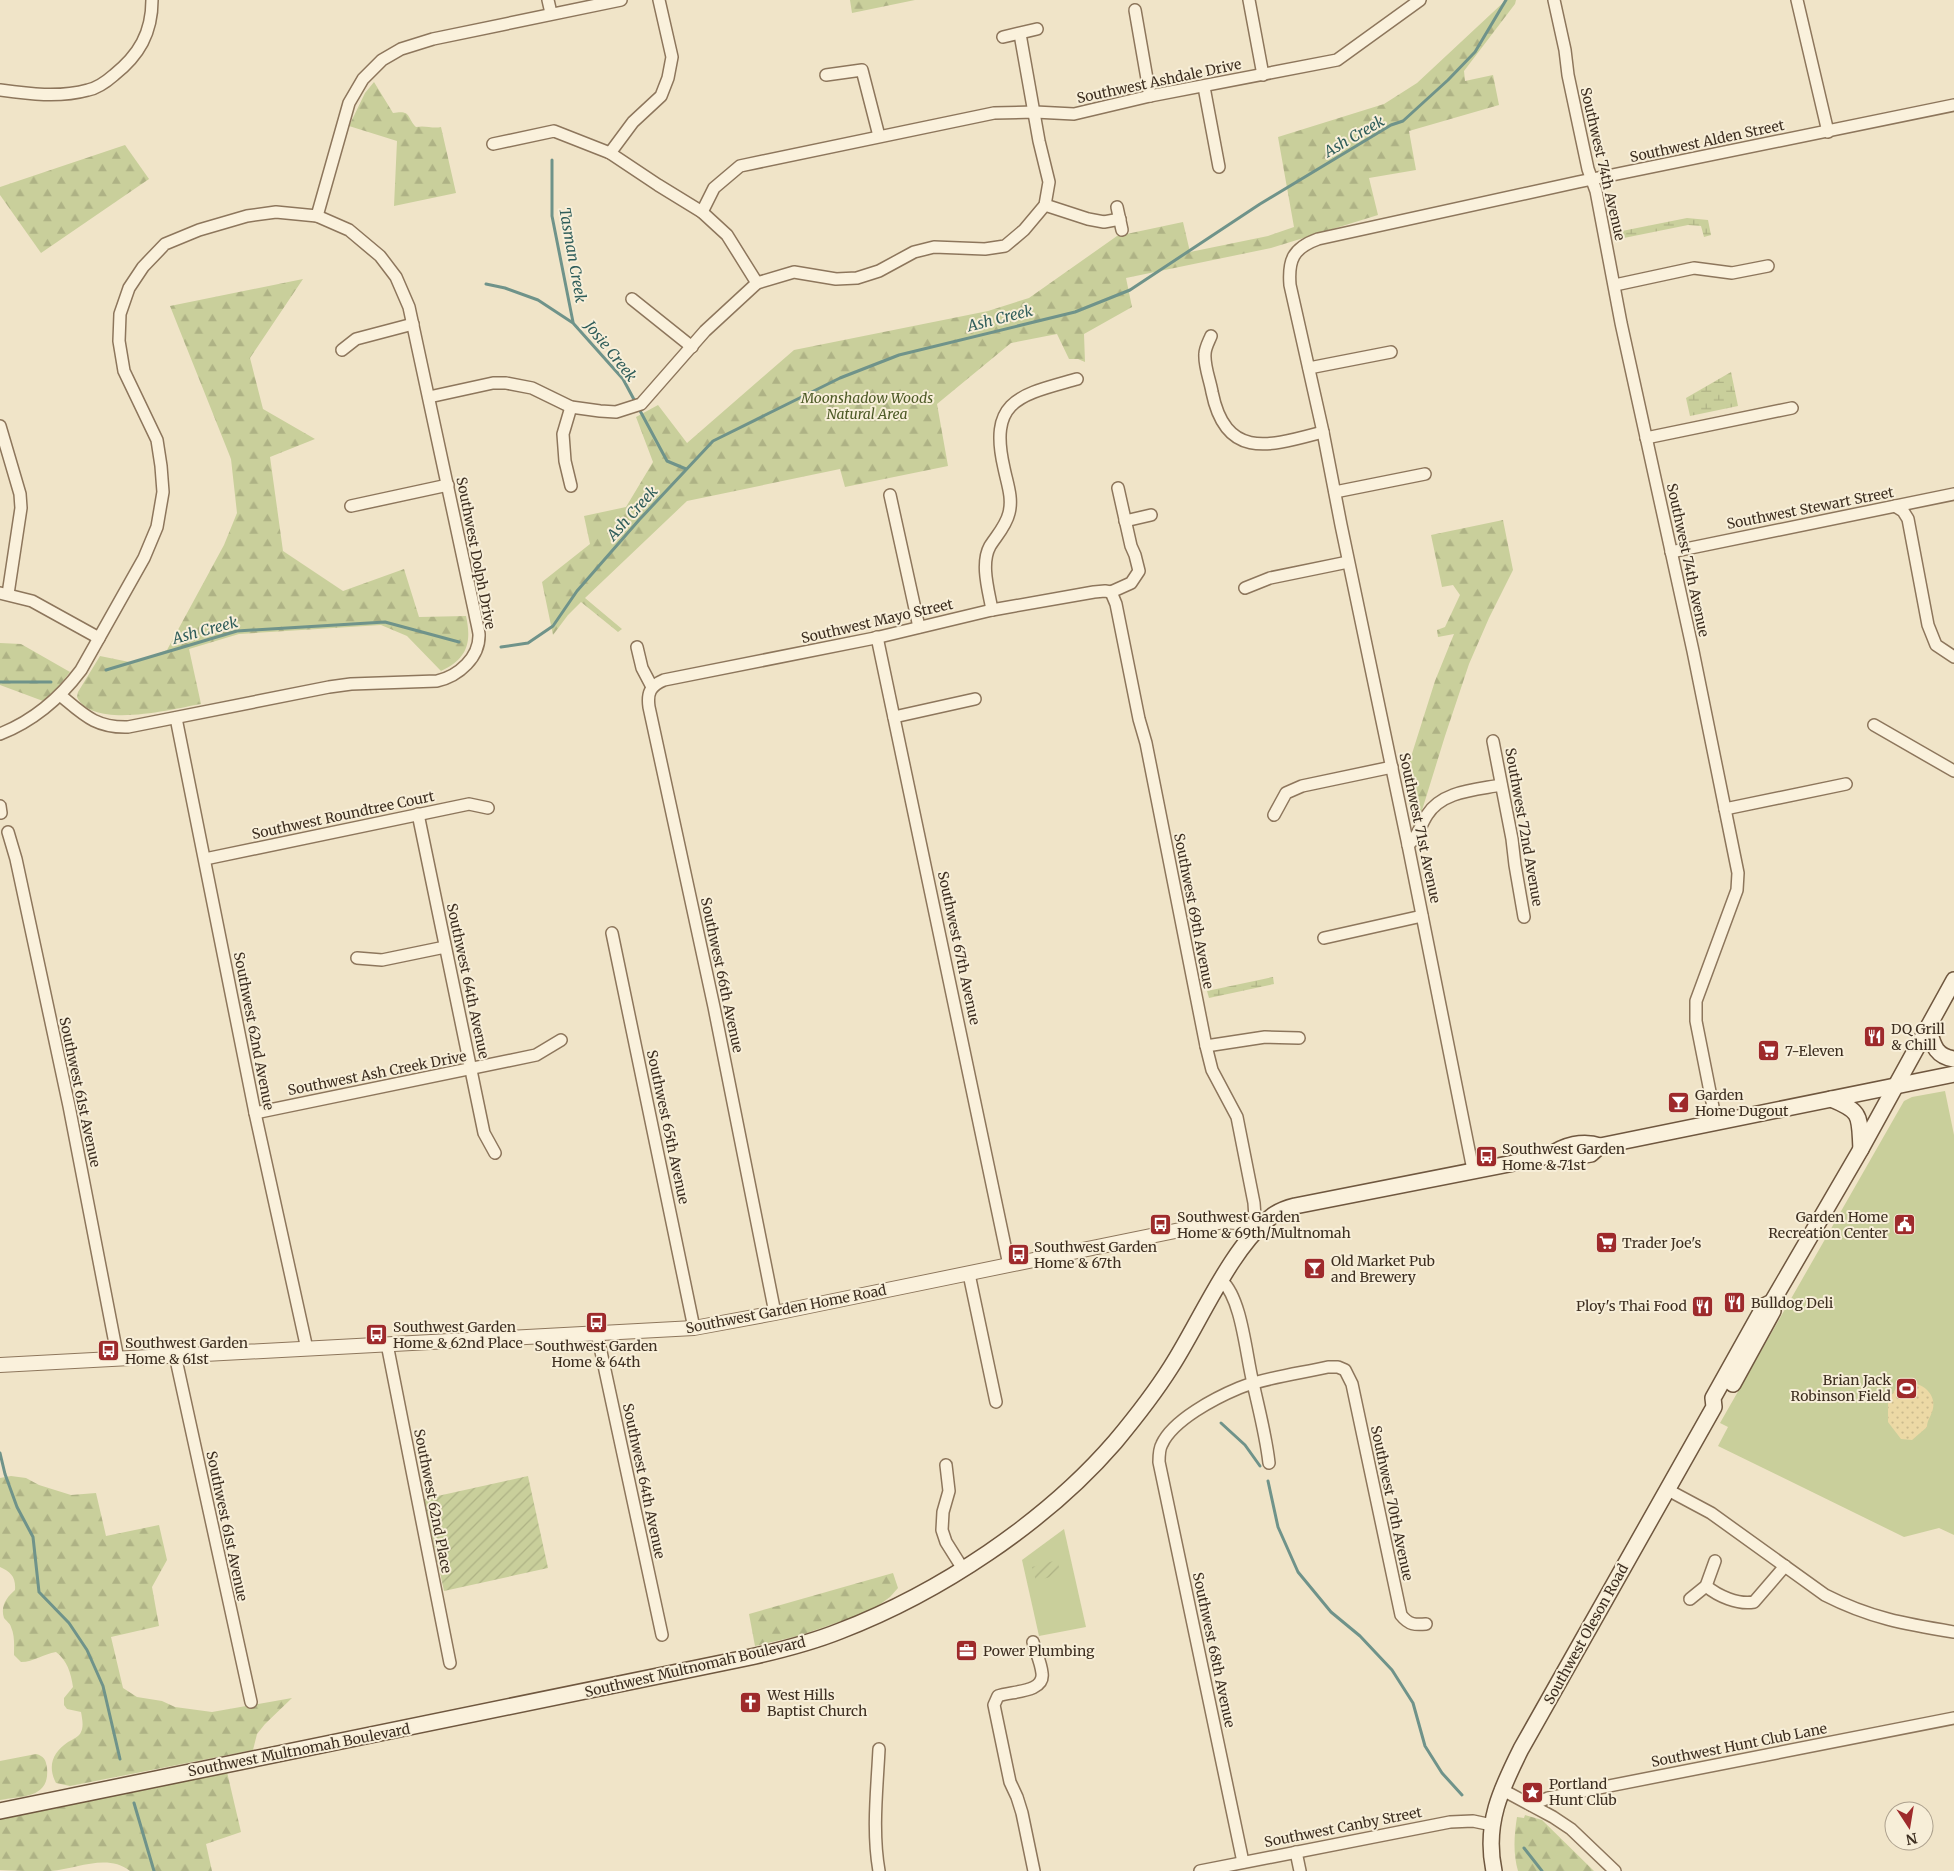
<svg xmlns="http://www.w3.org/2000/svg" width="1954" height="1871" font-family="Merriweather,serif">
  <defs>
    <pattern id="forest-firs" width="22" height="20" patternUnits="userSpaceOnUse" patternTransform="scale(1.25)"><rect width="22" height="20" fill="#c9cf9b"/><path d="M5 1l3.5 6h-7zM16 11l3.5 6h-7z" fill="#aeb285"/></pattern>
    <pattern id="wetland-marsh" width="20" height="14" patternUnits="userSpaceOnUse" patternTransform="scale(1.25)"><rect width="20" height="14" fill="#c9cf9b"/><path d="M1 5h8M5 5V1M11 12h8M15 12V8" fill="none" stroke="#aeb285"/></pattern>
    <pattern id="sand-dots" width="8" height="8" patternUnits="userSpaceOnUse" patternTransform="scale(1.25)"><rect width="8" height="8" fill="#ecd9a5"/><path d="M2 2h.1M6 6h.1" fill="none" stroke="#cbbb8e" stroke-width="1.8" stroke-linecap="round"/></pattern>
    <pattern id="garden-furrows" width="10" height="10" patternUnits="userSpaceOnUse" patternTransform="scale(1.25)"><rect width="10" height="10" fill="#c9cf9b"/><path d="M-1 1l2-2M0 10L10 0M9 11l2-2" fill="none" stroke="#aeb285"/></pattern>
  </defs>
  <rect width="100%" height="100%" fill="#f0e4c8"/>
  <g fill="#c9cf9b">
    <path d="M1945 1091 1954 1135V1535L1939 1528 1904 1537 1718 1446 1728 1427 1720 1423 1904 1101 1912 1097Z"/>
    <path d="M1064 1529 1086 1627 1039 1636 1022 1560Z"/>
  </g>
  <g fill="url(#forest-firs)">
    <path d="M850 0H915L852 13Z"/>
    <path d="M1506 0H1516L1515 4 1464 71 1465 81 1493 75 1499 105 1409 131 1416 170 1369 178 1378 215 1271 248 1126 278 1132 307 1084 334 1085 362 1078 359H1069L1057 334 1011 343 937 404 948 466 845 487 840 469 687 501 585 598 622 629 618 632 581 602 568 615 553 635 542 582 590 544 584 516 626 507 653 462 636 417 658 405 687 443 794 350 988 311 1029 298 1117 236 1183 222 1190 252 1268 236 1294 227 1278 137 1384 104 1417 83Z"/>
    <path d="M374 82 393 113C412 110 406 117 416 127 426 125 432 129 441 127L456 193 394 206 397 141 349 126 365 93Z"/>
    <path d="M125 145 149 179 41 253 0 195V187Z"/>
    <path d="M303 279 250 358 263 409 315 439 270 457 283 551 343 591 404 569 419 617 466 616C472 643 467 659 441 671L407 636 381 625 239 634 189 649 201 704C172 709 93 730 77 697L78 692 100 656 134 663 167 650 224 545 237 513 231 459 170 306Z"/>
    <path d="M1503 520 1513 570 1489 618 1469 664 1445 736 1415 833 1404 779 1435 681 1454 634 1438 637 1437 630 1445 627 1460 595 1453 585 1442 587 1431 535Z"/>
    <path d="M0 643 21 644 70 672 58 687 43 701 0 685Z"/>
    <path d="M11 1476 26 1478 39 1485 71 1495 96 1493 106 1536 159 1525 167 1560 152 1587 159 1626 111 1637 123 1688 137 1697 162 1701 175 1707 212 1712 292 1698 265 1724 257 1734 253 1750 70 1786 56 1783C47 1766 53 1752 68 1742 73 1739 79 1737 81 1732 84 1726 82 1718 81 1712L67 1709 64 1705V1698L73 1687C71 1673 67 1660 56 1652 43 1654 34 1662 21 1662L14 1655C14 1646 15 1636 11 1627 10 1623 6 1621 4 1618 0 1606 7 1597 15 1590 16 1577 11 1572 0 1567V1478Z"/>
    <path d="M893 1573 898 1588 890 1597 871 1611 798 1636 755 1646 749 1614Z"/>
    <path d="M36 1754C44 1756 46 1760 47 1768 50 1798 23 1796 0 1800V1761Z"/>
    <path d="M227 1772 241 1832 206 1844 212 1871H130C107 1853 77 1869 51 1871 36 1871 14 1871 0 1870V1819Z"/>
    <path d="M1525 1815 1542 1820 1594 1871H1518C1513 1853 1514 1836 1517 1817L1524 1818Z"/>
  </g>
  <g fill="url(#wetland-marsh)">
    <path d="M1687 218 1708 220 1711 235 1704 237 1701 226 1688 225 1619 239 1617 232Z"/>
    <path d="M1731 372 1738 406 1690 416 1686 398Z"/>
    <path d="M1273 977 1274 984 1209 998 1207 991Z"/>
  </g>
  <path fill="url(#sand-dots)" d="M1910 1383C1925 1383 1938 1397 1932 1412 1930 1418 1927 1421 1927 1427L1912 1440 1901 1439 1888 1422V1400L1897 1387Z"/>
  <g fill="url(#garden-furrows)">
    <path d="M528 1476 548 1568 444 1591 424 1499Z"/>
    <path d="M1057 1560 1061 1574 1036 1581 1032 1567Z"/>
  </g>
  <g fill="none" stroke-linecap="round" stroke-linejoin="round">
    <g stroke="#6f938a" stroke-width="3">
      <path d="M552 160V216L573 322"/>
      <path d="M486 284 505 288 538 300 573 323 623 379 667 461 686 469"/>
      <path d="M501 647 528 643 553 626 577 591 639 520 713 441 840 378 899 355 1075 312 1130 290 1260 204 1391 125 1403 121 1448 80 1475 52 1506 0"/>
      <path d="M106 670 237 631 385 622 459 642"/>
      <path d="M0 682H51"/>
      <path d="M1221 1423 1245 1445 1260 1466"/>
      <path d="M0 1453 5 1474 17 1507 33 1537 39 1592 69 1623 87 1650 103 1686 120 1759"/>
      <path d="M1268 1481 1278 1527 1298 1572 1331 1612 1360 1636 1392 1670 1413 1703 1425 1746 1442 1773 1462 1795"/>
      <path d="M134 1803 154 1871"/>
      <path d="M1524 1848 1542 1871"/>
    </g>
    <defs>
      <g id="minor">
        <path d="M548 0 551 13"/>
        <path d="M1249 0 1263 75"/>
        <path d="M1554 0 1565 50 1568 75 1588 169 1596 191 1621 323 1693 651 1738 873 1737 890 1696 1001V1021L1716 1122"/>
        <path d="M1797 0 1828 132"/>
        <path d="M1135 10 1150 96"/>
        <path d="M1003 37 1037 29"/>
        <path d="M826 75 862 70 879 136"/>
        <path d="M1204 87 1219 167"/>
        <path d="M0 90C29 94 59 98 88 90 98 88 106 82 114 75 139 55 152 33 152 0"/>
        <path d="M493 144 554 131 610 153 658 185 702 212 727 235 757 283"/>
        <path d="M610 153 633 122 661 96 668 78 672 57 659 0"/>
        <path d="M1045 205 1088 219 1104 222 1120 219"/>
        <path d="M1117 207 1122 230"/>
        <path d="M702 212 714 188 740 166 994 113 1035 112 1074 114 1150 96 1337 60 1420 0"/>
        <path d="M317 216 349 103 363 79 382 60 401 49 433 39 621 0"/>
        <path d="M1615 285 1694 268 1732 273 1768 266"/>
        <path d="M632 299 692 347"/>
        <path d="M1211 336C1209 341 1205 348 1205 354 1204 366 1210 380 1212 392 1226 461 1270 446 1323 432"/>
        <path d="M342 350 356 339 413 324"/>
        <path d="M1309 368 1391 352"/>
        <path d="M429 397 493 383H506L532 388 571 407 600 411 616 412 641 404 705 331 757 283 794 272 836 279 857 278 879 271 914 252 934 247 985 249 1005 246 1024 230 1045 205 1049 182 1039 141 1020 34"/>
        <path d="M571 407 563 434 565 461 571 486"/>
        <path d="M0 426 20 494 21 508 8 594"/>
        <path d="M1646 438 1792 408"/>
        <path d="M1335 492 1425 474"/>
        <path d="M890 495 919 627"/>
        <path d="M351 506 448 485"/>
        <path d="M1895 506 1903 511 1908 519 1928 625 1936 645 1954 657"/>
        <path d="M1125 521 1151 515"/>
        <path d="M1671 552 1954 494"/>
        <path d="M1245 588 1270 578 1348 562"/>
        <path d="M1111 592 1116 604 1139 719 1146 743 1206 1046 1212 1070 1237 1117 1254 1203 1256 1232"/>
        <path d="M1111 592 1131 583 1139 571 1135 555 1131 546 1118 488"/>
        <path d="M0 593 32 601 99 638"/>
        <path d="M992 610C989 592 980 564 990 546 997 535 1006 526 1009 513 1013 498 1007 483 1004 468 988 399 1021 395 1077 379"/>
        <path d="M877 637 1009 1265"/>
        <path d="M637 647 642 668 652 687"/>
        <path d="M894 717 975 699"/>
        <path d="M176 718 255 1113 307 1349"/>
        <path d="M1874 725 1954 771"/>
        <path d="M0 734C33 721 60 698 81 670L144 558 157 527 163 492 161 466 157 440 124 371 119 341 120 314 129 288 143 267 165 244 199 230 247 216 276 212 317 216 349 230 380 256 396 277 409 307 475 614C476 620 478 627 479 634 480 657 459 676 437 681L351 684 329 687 128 727C95 728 83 714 60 695"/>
        <path d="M1493 741 1512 839 1515 865 1524 917"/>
        <path d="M0 806 1 813"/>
        <path d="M1725 809 1846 784"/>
        <path d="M418 814 484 1133 495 1153"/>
        <path d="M1274 815 1286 793 1302 786 1392 767"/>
        <path d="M8 832 16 859 69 1106 118 1359"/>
        <path d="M1408 845C1418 837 1420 826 1427 815 1442 791 1475 790 1501 785"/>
        <path d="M205 859 469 804 488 808"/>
        <path d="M612 933 694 1328"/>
        <path d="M1324 938 1422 916"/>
        <path d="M357 958 382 960 445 947"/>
        <path d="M1206 1046 1265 1037 1299 1038"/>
        <path d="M255 1113 536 1055 561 1040"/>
        <path d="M1473 1170 1408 845 1341 525 1323 432 1290 285C1288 260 1293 248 1318 239L1578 182 1954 105"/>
        <path d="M969 1274 996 1402"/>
        <path d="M1222 1281C1242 1299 1246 1356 1253 1383 1259 1410 1266 1436 1269 1463"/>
        <path d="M775 1313 714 1007 649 707C647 693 650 686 664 680L875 638 992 610 1094 592 1105 591 1111 592"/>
        <path d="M597 1333 662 1635"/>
        <path d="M387 1344 450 1663"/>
        <path d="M175 1355 251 1702"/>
        <path d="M946 1465 949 1491 943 1512 942 1530 946 1542 963 1569"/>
        <path d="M1668 1490 1711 1513 1825 1595C1870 1618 1905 1624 1954 1632"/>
        <path d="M1706 1586C1718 1596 1738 1605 1754 1602L1785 1566"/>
        <path d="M1690 1599 1706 1586 1715 1561"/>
        <path d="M1033 1642C1036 1652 1041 1663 1042 1673 1045 1693 1011 1691 998 1696L994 1705 1010 1782 1017 1797 1022 1813 1034 1871"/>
        <path d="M1501 1789 1553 1817 1571 1829 1615 1871"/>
        <path d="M1531 1805 1548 1798 1954 1718"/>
        <path d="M1296 1852 1300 1871"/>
        <path d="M1243 1862 1159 1462C1159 1456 1159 1449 1162 1444 1173 1420 1215 1398 1239 1388 1263 1378 1302 1373 1328 1367H1338L1345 1370 1352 1384 1401 1615C1409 1625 1415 1625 1426 1624"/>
        <path d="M879 1871C872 1831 877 1790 879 1749"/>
        <path d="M1200 1871 1450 1822 1473 1821 1492 1825"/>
      </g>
      <path id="tertiary" d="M0 1365 694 1328 775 1313 1224 1221 1237 1222 1256 1232"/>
      <g id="secondary">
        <path d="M1928 1027C1933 1043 1934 1056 1954 1059"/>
        <path d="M1831 1099C1863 1112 1859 1116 1861 1149"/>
        <path d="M1549 1156C1564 1145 1583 1140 1600 1146"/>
        <path d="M1733 1384 1773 1311 1772 1302"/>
        <path d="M0 1811 746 1658C778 1651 810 1643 840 1631 939 1593 1045 1523 1115 1442 1135 1418 1154 1394 1171 1367 1199 1324 1231 1247 1271 1217 1278 1211 1287 1208 1295 1206L1549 1156 1562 1159 1591 1154 1600 1146 1954 1074"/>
        <path d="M1494 1871C1484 1824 1501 1789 1521 1749L1714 1407 1713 1398 1761 1312 1764 1306 1772 1302 1779 1290 1861 1149 1954 980"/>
      </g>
    </defs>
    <use href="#minor" stroke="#8d765c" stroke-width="14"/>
    <use href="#tertiary" stroke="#8d765c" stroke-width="16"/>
    <use href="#secondary" stroke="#6f573f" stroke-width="18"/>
    <use href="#minor" stroke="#faf1dc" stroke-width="11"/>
    <use href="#tertiary" stroke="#faf1dc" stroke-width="14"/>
    <use href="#secondary" stroke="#faf1dc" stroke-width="15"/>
  </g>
  <defs>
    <symbol id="restaurant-square" viewBox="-11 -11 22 22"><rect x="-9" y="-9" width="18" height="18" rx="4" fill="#9e2a2b" stroke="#f7eed8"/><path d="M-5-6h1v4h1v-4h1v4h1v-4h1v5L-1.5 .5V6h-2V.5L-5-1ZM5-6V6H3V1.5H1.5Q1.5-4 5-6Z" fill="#fff"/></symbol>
    <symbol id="supermarket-square" viewBox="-11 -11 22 22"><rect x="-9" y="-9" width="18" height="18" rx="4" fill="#9e2a2b" stroke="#f7eed8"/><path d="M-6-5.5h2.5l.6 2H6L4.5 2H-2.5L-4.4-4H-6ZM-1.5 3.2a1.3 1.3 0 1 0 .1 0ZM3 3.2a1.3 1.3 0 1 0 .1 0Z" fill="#fff"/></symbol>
    <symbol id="bar-square" viewBox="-11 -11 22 22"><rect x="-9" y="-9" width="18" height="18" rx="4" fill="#9e2a2b" stroke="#f7eed8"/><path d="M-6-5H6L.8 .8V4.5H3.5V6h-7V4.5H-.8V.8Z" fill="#fff"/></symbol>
    <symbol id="bus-square" viewBox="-11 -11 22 22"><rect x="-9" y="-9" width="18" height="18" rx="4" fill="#9e2a2b" stroke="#f7eed8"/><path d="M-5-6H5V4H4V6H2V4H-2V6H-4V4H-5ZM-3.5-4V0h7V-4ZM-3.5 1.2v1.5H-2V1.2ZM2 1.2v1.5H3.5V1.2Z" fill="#fff"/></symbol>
    <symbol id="civic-square" viewBox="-11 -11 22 22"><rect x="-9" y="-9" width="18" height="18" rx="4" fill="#9e2a2b" stroke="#f7eed8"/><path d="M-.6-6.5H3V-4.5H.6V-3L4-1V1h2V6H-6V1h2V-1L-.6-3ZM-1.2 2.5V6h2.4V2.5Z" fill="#fff"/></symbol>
    <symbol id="stadium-square" viewBox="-11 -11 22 22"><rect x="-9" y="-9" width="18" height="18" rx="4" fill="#9e2a2b" stroke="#f7eed8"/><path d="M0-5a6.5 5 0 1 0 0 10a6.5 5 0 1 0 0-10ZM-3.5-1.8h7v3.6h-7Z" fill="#fff"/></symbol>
    <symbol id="office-square" viewBox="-11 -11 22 22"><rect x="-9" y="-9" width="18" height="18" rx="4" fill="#9e2a2b" stroke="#f7eed8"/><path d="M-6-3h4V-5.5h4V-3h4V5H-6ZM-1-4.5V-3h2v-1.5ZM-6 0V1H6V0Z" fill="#fff"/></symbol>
    <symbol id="church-square" viewBox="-11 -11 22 22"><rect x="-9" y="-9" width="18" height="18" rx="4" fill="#9e2a2b" stroke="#f7eed8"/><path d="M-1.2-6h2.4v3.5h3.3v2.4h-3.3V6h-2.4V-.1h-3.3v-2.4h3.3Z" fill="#fff"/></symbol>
    <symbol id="sight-square" viewBox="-11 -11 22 22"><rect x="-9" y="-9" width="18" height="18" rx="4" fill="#9e2a2b" stroke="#f7eed8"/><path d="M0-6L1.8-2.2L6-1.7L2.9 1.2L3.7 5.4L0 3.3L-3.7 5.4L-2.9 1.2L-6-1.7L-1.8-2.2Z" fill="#fff"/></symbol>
  </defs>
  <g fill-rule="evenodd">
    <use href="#restaurant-square" x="1862" y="1024" width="25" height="25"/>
    <use href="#supermarket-square" x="1756" y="1038" width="25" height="25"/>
    <use href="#bar-square" x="1666" y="1090" width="25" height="25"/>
    <use href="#bus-square" x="1474" y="1144" width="25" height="25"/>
    <use href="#bus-square" x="1148" y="1212" width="25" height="25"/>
    <use href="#civic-square" x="1892" y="1212" width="25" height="25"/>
    <use href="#supermarket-square" x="1594" y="1230" width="25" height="25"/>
    <use href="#bus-square" x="1006" y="1242" width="25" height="25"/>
    <use href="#bar-square" x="1302" y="1256" width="25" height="25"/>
    <use href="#restaurant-square" x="1722" y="1290" width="25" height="25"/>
    <use href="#restaurant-square" x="1690" y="1294" width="25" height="25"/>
    <use href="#bus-square" x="584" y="1310" width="25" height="25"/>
    <use href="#bus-square" x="364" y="1322" width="25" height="25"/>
    <use href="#bus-square" x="96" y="1338" width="25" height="25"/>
    <use href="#stadium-square" x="1894" y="1376" width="25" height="25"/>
    <use href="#office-square" x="954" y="1638" width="25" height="25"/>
    <use href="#church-square" x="738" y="1690" width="25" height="25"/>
    <use href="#sight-square" x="1520" y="1780" width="25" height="25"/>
  </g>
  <g text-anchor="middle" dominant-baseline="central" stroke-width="4" stroke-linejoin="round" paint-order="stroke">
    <g font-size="14" fill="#3d2e20" stroke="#f7eed8">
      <text transform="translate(1159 81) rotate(-12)">Southwest Ashdale Drive</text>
      <text transform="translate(1707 141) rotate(-12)">Southwest Alden Street</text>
      <text transform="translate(1603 164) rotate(77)">Southwest 74th Avenue</text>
      <text transform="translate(1810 508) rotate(-11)">Southwest Stewart Street</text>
      <text transform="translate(476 553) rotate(79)">Southwest Dolph Drive</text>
      <text transform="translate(1688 560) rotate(78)">Southwest 74th Avenue</text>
      <text transform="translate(877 621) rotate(-13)">Southwest Mayo Street</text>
      <text transform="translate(343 815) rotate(-12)">Southwest Roundtree Court</text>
      <text transform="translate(1524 827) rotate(80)">Southwest 72nd Avenue</text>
      <text transform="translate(1420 828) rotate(78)">Southwest 71st Avenue</text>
      <text transform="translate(1194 911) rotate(79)">Southwest 69th Avenue</text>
      <text transform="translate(959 948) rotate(78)">Southwest 67th Avenue</text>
      <text transform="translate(722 975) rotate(78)">Southwest 66th Avenue</text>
      <text transform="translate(468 981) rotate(78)">Southwest 64th Avenue</text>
      <text transform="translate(254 1031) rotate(79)">Southwest 62nd Avenue</text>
      <text transform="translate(377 1073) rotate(-11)">Southwest Ash Creek Drive</text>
      <text transform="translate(80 1092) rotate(78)">Southwest 61st Avenue</text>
      <text transform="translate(668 1127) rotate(78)">Southwest 65th Avenue</text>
      <text transform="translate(786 1309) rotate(-11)">Southwest Garden Home Road</text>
      <text transform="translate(644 1481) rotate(78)">Southwest 64th Avenue</text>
      <text transform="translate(433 1501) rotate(79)">Southwest 62nd Place</text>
      <text transform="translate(1392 1503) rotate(78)">Southwest 70th Avenue</text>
      <text transform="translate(227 1526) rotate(78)">Southwest 61st Avenue</text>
      <text transform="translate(1586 1634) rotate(-61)">Southwest Oleson Road</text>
      <text transform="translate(1214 1650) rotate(78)">Southwest 68th Avenue</text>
      <text transform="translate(695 1667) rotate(-13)">Southwest Multnomah Boulevard</text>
      <text transform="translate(1739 1745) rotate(-11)">Southwest Hunt Club Lane</text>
      <text transform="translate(299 1750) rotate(-11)">Southwest Multnomah Boulevard</text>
      <text transform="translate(1343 1827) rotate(-11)">Southwest Canby Street</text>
    </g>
    <g font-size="14" font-style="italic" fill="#4d5a26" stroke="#f7eed8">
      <text x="867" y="398">Moonshadow Woods<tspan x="867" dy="16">Natural Area</tspan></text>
    </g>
    <g font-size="14" fill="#3d2e20" stroke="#f7eed8" text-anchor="start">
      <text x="1891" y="1029">DQ Grill<tspan x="1891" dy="16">&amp; Chill</tspan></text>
      <text x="1785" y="1051">7-Eleven</text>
      <text x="1695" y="1095">Garden<tspan x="1695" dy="16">Home Dugout</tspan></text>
      <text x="1502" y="1149">Southwest Garden<tspan x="1502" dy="16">Home &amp; 71st</tspan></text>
      <text x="1177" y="1217">Southwest Garden<tspan x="1177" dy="16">Home &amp; 69th/Multnomah</tspan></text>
      <text x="1888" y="1217" text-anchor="end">Garden Home<tspan x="1888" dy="16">Recreation Center</tspan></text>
      <text x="1622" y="1243">Trader Joe's</text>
      <text x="1034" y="1247">Southwest Garden<tspan x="1034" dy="16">Home &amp; 67th</tspan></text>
      <text x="1331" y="1261">Old Market Pub<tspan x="1331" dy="16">and Brewery</tspan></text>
      <text x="1751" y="1303">Bulldog Deli</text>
      <text x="1687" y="1306" text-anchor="end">Ploy's Thai Food</text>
      <text x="393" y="1327">Southwest Garden<tspan x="393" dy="16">Home &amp; 62nd Place</tspan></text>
      <text x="125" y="1343">Southwest Garden<tspan x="125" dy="16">Home &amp; 61st</tspan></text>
      <text x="596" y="1346" text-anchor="middle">Southwest Garden<tspan x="596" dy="16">Home &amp; 64th</tspan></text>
      <text x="1891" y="1380" text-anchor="end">Brian Jack<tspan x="1891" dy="16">Robinson Field</tspan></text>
      <text x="983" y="1651">Power Plumbing</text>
      <text x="767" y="1695">West Hills<tspan x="767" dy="16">Baptist Church</tspan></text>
      <text x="1549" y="1784">Portland<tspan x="1549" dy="16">Hunt Club</tspan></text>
    </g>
    <g font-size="15" font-style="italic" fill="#2f5d5a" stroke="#f7eed8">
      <text transform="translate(1354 136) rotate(-30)">Ash Creek</text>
      <text transform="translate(573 255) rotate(80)">Tasman Creek</text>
      <text transform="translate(1000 318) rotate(-14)">Ash Creek</text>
      <text transform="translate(611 351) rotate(51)">Josie Creek</text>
      <text transform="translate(632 513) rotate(-48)">Ash Creek</text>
      <text transform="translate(205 630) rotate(-15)">Ash Creek</text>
    </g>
  </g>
  <g transform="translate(1909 1826) rotate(168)"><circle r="24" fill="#f7eed8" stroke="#ada18e"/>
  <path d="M0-4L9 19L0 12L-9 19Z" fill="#9e2a2b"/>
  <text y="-8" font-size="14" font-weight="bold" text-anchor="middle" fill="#3d2e20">N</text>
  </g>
</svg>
